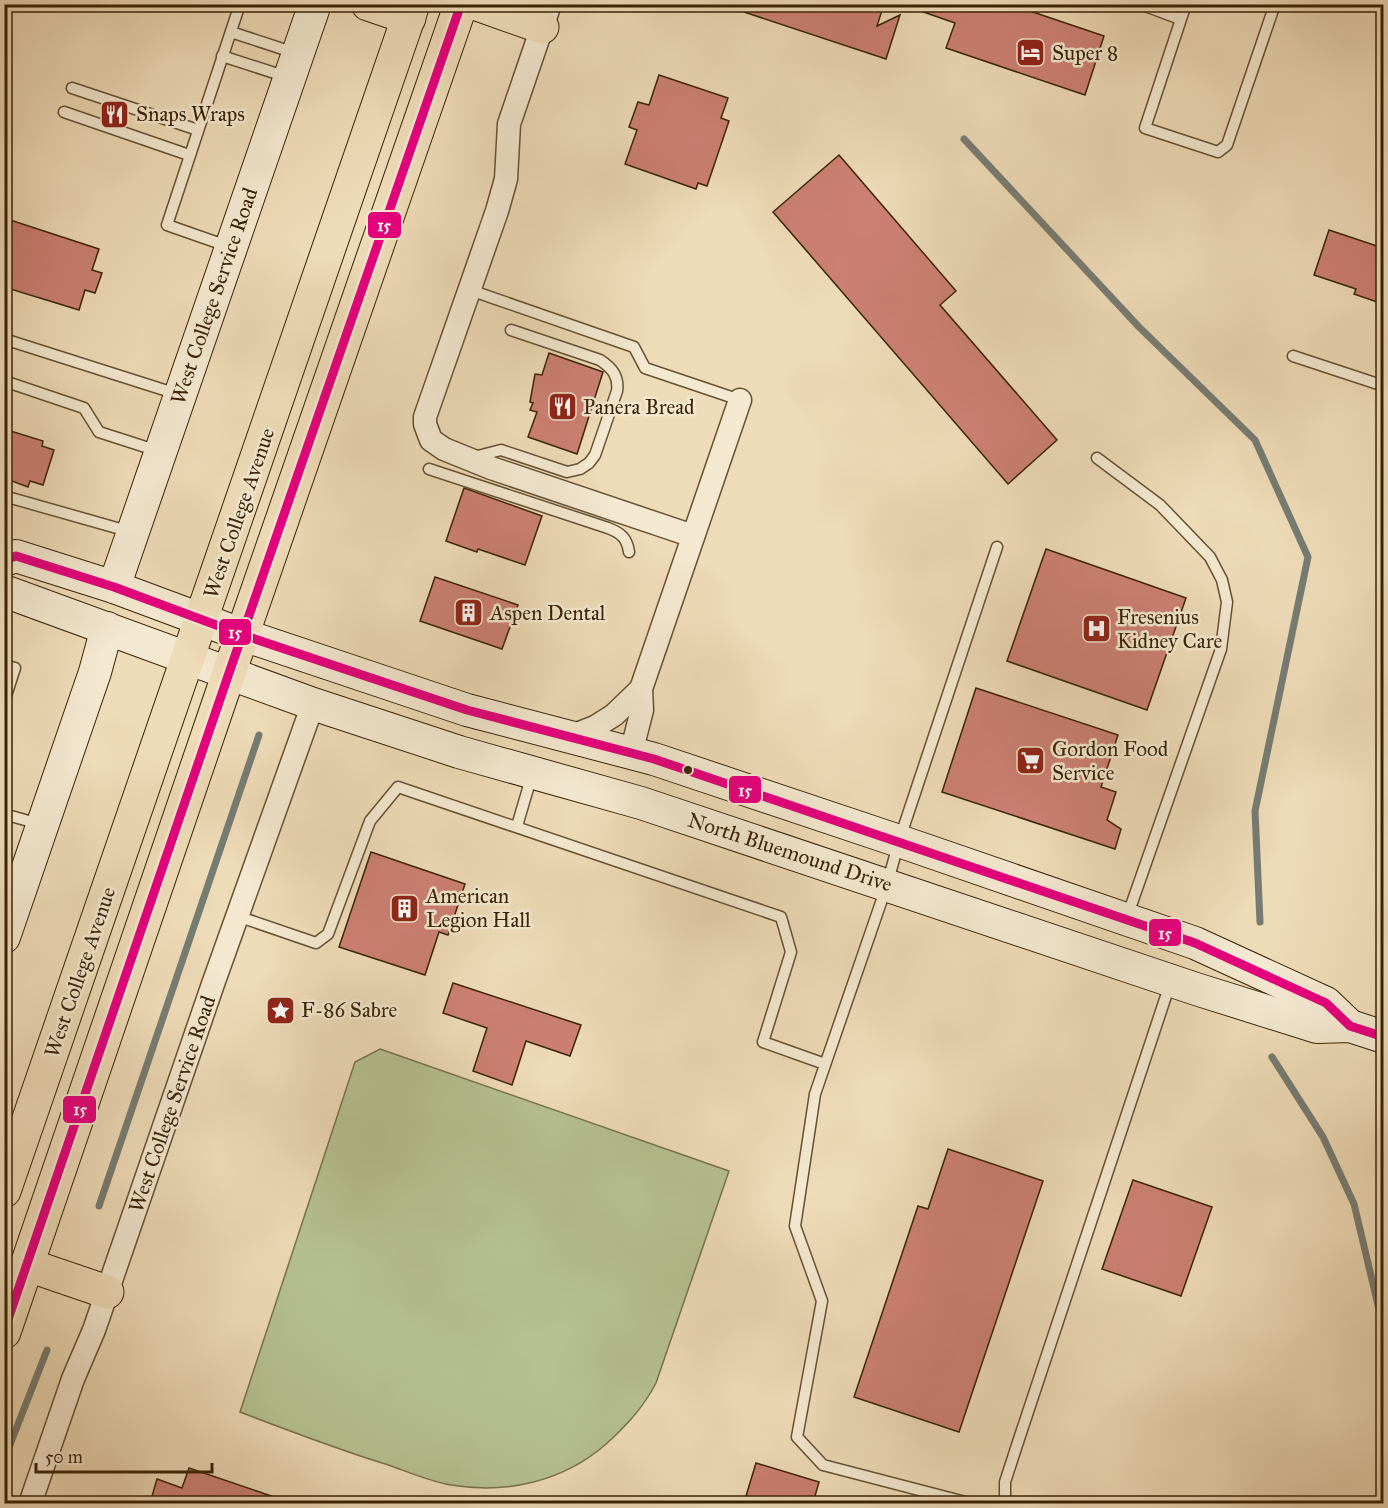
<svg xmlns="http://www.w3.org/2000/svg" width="1388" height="1508" font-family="'IM FELL Great Primer',serif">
  <rect width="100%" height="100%" fill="#eedbb7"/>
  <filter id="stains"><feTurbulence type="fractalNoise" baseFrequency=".00333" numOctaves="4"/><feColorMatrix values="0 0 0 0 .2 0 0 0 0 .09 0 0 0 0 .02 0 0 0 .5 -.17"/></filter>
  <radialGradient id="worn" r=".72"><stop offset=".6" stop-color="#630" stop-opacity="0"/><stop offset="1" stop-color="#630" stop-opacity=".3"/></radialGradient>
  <path fill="#b6c190" stroke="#78724c" stroke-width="1.5" d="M380 1049 729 1171 656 1383C643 1408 626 1426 605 1445 562 1482 506 1494 451 1485 428 1481 404 1470 382 1463 334 1448 287 1430 240 1412L355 1062Z"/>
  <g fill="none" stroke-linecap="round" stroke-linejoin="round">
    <g stroke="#767c73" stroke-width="7">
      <path d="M964 139 1139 327 1255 440 1308 557 1255 811 1260 922"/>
      <path d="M1272 1057 1323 1137 1354 1204 1378 1305 1384 1320"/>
      <path d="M99 1206 259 735"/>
      <path d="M4 1460 47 1350"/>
    </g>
  </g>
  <g fill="#cc8074" stroke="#392307" stroke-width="1.5">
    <path d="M733 4H884L877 26 900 15 886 59 732 8Z"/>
    <path d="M909 4H1022L1021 8 1104 36 1085 95 946 48 955 23 909 7Z"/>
    <path d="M659 75 728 98 721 118 729 121 707 186 698 183 696 189 625 164 637 130 629 127 638 102 649 105Z"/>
    <path d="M839 155 956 291 940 305 1057 440 1008 484 773 212Z"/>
    <path d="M4 218 99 249 92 270 102 273 95 293 85 290 79 310 4 287Z"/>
    <path d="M1329 230 1383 248V304L1354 294 1356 289 1314 275Z"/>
    <path d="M549 353 603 372 577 454 528 437 537 412 530 410 533 403 530 402 535 374 542 375Z"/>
    <path d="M4 429 43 441 42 446 54 450 43 485 30 481 28 487 4 478Z"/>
    <path d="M464 488 542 516 525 565 478 549 477 552 446 541Z"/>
    <path d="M1046 549 1186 598 1147 710 1007 661Z"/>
    <path d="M435 577 518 605 502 649 420 621Z"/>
    <path d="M976 688 1118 735 1101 787 1116 792 1107 820 1121 829 1115 849 942 792Z"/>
    <path d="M371 852 465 884 448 935 439 932 425 975 339 947Z"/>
    <path d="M453 983 581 1025 570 1056 526 1041 512 1085 473 1071 487 1028 443 1013Z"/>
    <path d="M948 1149 1043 1181 959 1432 854 1397 918 1206 928 1209Z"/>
    <path d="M1133 1180 1212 1207 1181 1296 1102 1269Z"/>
    <path d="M756 1463 819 1482 813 1503H769L746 1496Z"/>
    <path d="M189 1468 283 1500 282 1503H150L157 1479 182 1488Z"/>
  </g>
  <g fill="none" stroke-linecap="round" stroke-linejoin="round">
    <defs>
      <g id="lane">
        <path d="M1140 4 1180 19"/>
        <path d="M1186 4 1145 128 1218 152 1227 145 1275 4"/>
        <path d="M231 32 295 53"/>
        <path d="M222 56 287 77"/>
        <path d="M72 88 198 130"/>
        <path d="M64 112 189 155"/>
        <path d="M227 246 167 225 240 4"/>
        <path d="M470 290 634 347 645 368 740 400"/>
        <path d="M4 339 177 394"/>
        <path d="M1293 356 1384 386"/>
        <path d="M4 381 84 408 99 432 158 451"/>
        <path d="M474 457 501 450 567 472 580 469 589 463 595 455 617 391C619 376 612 368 600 360L511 330"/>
        <path d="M1097 458 1160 505 1210 557 1222 580 1227 602 1221 649 1127 917"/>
        <path d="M429 469 608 528C621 533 627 538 629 552"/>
        <path d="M4 496 131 532"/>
        <path d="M4 665 15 668 4 702"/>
        <path d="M4 814 39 824"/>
        <path d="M517 826 532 775"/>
        <path d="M237 916 316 943 328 934 370 821 398 787 781 917 791 952 763 1042 825 1064"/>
        <path d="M973 1504 823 1465 797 1437 822 1301 795 1226 815 1094 887 885 899 841 997 547"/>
        <path d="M1005 1504V1482L1018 1442 1170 984"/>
      </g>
      <g id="street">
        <path d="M550 4 509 124 506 179 497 211 425 417V424L431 440 444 449 491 468 693 536"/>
        <path d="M572 736 595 727 614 715 641 689"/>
        <path d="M631 753 642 710 641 689 740 400"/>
        <path d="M30 1504 73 1379 94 1330 213 984 313 704"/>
      </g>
      <g id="secondary">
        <path d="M4 560 16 556 114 587 243 635 467 710 654 759 899 841 1195 943 1326 1003 1350 1026"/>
        <path d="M114 587 315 4"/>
        <path d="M4 591 313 704 459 752 641 803 1196 989 1317 1027 1350 1026 1384 1037"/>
        <path d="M4 937 95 672 107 628"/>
      </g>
      <g id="primary">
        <path d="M368 4 409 18"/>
        <path d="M477 4 542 27"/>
        <path d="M4 1191 413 4"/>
        <path d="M28 1265 107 1292"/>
        <path d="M4 1332 229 673 461 4"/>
      </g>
    </defs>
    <use href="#lane" stroke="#665133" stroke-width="13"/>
    <use href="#street" stroke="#665133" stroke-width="25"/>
    <use href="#secondary" stroke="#392307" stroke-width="34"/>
    <use href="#primary" stroke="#392307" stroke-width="35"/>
    <use href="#lane" stroke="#f4e8d0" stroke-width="10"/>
    <use href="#street" stroke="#f4e8d0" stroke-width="22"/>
    <use href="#secondary" stroke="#f4e8d0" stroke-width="32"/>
    <use href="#primary" stroke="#eedbb7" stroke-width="33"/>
    <defs>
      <g id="bus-1">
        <path d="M4 560 16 556 114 587 243 635 467 710 654 759 1195 943 1326 1003 1350 1026 1384 1037"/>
        <path d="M4 1331 229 673 461 4"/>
      </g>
    </defs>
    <use href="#bus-1" stroke="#f4e8d0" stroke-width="14"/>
    <use href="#bus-1" stroke="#e5007d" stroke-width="9"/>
  </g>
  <defs>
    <symbol id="hotel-square" viewBox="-11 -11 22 22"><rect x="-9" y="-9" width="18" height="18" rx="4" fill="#8f2418" stroke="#f4e8d0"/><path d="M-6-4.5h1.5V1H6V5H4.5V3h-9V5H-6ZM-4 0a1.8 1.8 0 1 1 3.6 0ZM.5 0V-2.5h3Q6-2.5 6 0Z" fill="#fff"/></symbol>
    <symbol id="restaurant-square" viewBox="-11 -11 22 22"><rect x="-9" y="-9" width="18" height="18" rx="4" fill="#8f2418" stroke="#f4e8d0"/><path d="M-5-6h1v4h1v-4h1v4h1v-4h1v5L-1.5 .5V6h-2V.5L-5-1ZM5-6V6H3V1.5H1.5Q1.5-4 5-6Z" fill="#fff"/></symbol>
    <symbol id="building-square" viewBox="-11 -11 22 22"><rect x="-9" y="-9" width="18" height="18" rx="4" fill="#8f2418" stroke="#f4e8d0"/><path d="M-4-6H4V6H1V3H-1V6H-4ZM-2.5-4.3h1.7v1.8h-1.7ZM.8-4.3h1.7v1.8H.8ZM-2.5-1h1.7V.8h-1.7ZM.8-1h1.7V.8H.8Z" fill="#fff"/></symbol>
    <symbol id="hospital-square" viewBox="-11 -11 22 22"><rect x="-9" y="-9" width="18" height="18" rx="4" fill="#8f2418" stroke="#f4e8d0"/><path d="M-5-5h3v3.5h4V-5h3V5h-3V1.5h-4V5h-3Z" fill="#fff"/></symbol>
    <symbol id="supermarket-square" viewBox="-11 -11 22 22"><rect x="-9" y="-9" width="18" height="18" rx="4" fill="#8f2418" stroke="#f4e8d0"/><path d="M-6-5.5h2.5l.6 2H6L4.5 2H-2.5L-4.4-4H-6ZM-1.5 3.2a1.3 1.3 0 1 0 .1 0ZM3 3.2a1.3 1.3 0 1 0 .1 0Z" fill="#fff"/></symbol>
    <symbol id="sight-square" viewBox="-11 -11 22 22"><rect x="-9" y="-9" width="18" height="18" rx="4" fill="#8f2418" stroke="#f4e8d0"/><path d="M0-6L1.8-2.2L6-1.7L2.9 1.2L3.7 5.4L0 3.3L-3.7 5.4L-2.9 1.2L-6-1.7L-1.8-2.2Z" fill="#fff"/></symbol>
  </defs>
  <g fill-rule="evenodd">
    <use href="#hotel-square" x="1014" y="36" width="33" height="33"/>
    <use href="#restaurant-square" x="98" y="98" width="33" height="33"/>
    <use href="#restaurant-square" x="546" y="390" width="33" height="33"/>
    <use href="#building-square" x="452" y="596" width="33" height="33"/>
    <use href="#hospital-square" x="1080" y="612" width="33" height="33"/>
    <use href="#supermarket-square" x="1014" y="744" width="33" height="33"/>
    <use href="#building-square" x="388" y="892" width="33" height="33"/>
    <use href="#sight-square" x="264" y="994" width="33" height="33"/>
  </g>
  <circle fill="#392307" stroke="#f4e8d0" stroke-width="2" cx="688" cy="770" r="5"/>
  <g text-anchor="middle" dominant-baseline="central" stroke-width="5" stroke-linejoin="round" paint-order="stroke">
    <g font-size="21" fill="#392307" stroke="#f4e8d0" text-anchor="start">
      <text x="1052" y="53">Super 8</text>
      <text x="136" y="114">Snaps Wraps</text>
      <text x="583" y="407">Panera Bread</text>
      <text x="490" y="613">Aspen Dental</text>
      <text x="1117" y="617">Fresenius<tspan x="1117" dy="24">Kidney Care</tspan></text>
      <text x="1052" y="749">Gordon Food<tspan x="1052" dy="24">Service</tspan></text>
      <text x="426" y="896">American<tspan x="426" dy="24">Legion Hall</tspan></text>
      <text x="301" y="1010">F-86 Sabre</text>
    </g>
    <g font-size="21" fill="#392307" stroke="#f4e8d0">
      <text transform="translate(214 296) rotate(-71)">West College Service Road</text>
      <text transform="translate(239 513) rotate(-71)">West College Avenue</text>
      <text transform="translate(790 852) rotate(18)">North Bluemound Drive</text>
      <text transform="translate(80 972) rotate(-71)">West College Avenue</text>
      <text transform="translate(172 1104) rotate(-71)">West College Service Road</text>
    </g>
  </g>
  <g stroke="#f4e8d0" stroke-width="2">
    <rect x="367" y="211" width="35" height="28" rx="6" fill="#e5007d"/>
    <rect x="218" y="618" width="34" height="28" rx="6" fill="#e5007d"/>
    <rect x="728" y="775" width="34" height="29" rx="6" fill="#e5007d"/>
    <rect x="1148" y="918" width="34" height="29" rx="6" fill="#e5007d"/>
    <rect x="62" y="1095" width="35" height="29" rx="6" fill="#e5007d"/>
  </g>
  <g font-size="16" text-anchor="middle" font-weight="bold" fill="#fff">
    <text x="384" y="231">15</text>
    <text x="235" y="638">15</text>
    <text x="745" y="796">15</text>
    <text x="1165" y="939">15</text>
    <text x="80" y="1115">15</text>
  </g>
  <rect width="1388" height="1508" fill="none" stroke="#eedbb7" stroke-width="24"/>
  <rect x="6" y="6" width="1376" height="1496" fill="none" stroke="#392307" stroke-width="3"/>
  <rect x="12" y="12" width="1364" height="1484" fill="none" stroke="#392307" stroke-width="1.5"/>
  <path d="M36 1463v9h176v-9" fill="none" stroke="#392307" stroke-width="3"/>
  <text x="45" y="1463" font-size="18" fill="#392307" stroke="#f4e8d0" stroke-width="4.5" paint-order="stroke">50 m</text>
  <rect width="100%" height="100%" filter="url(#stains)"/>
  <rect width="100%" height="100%" fill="url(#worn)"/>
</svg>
